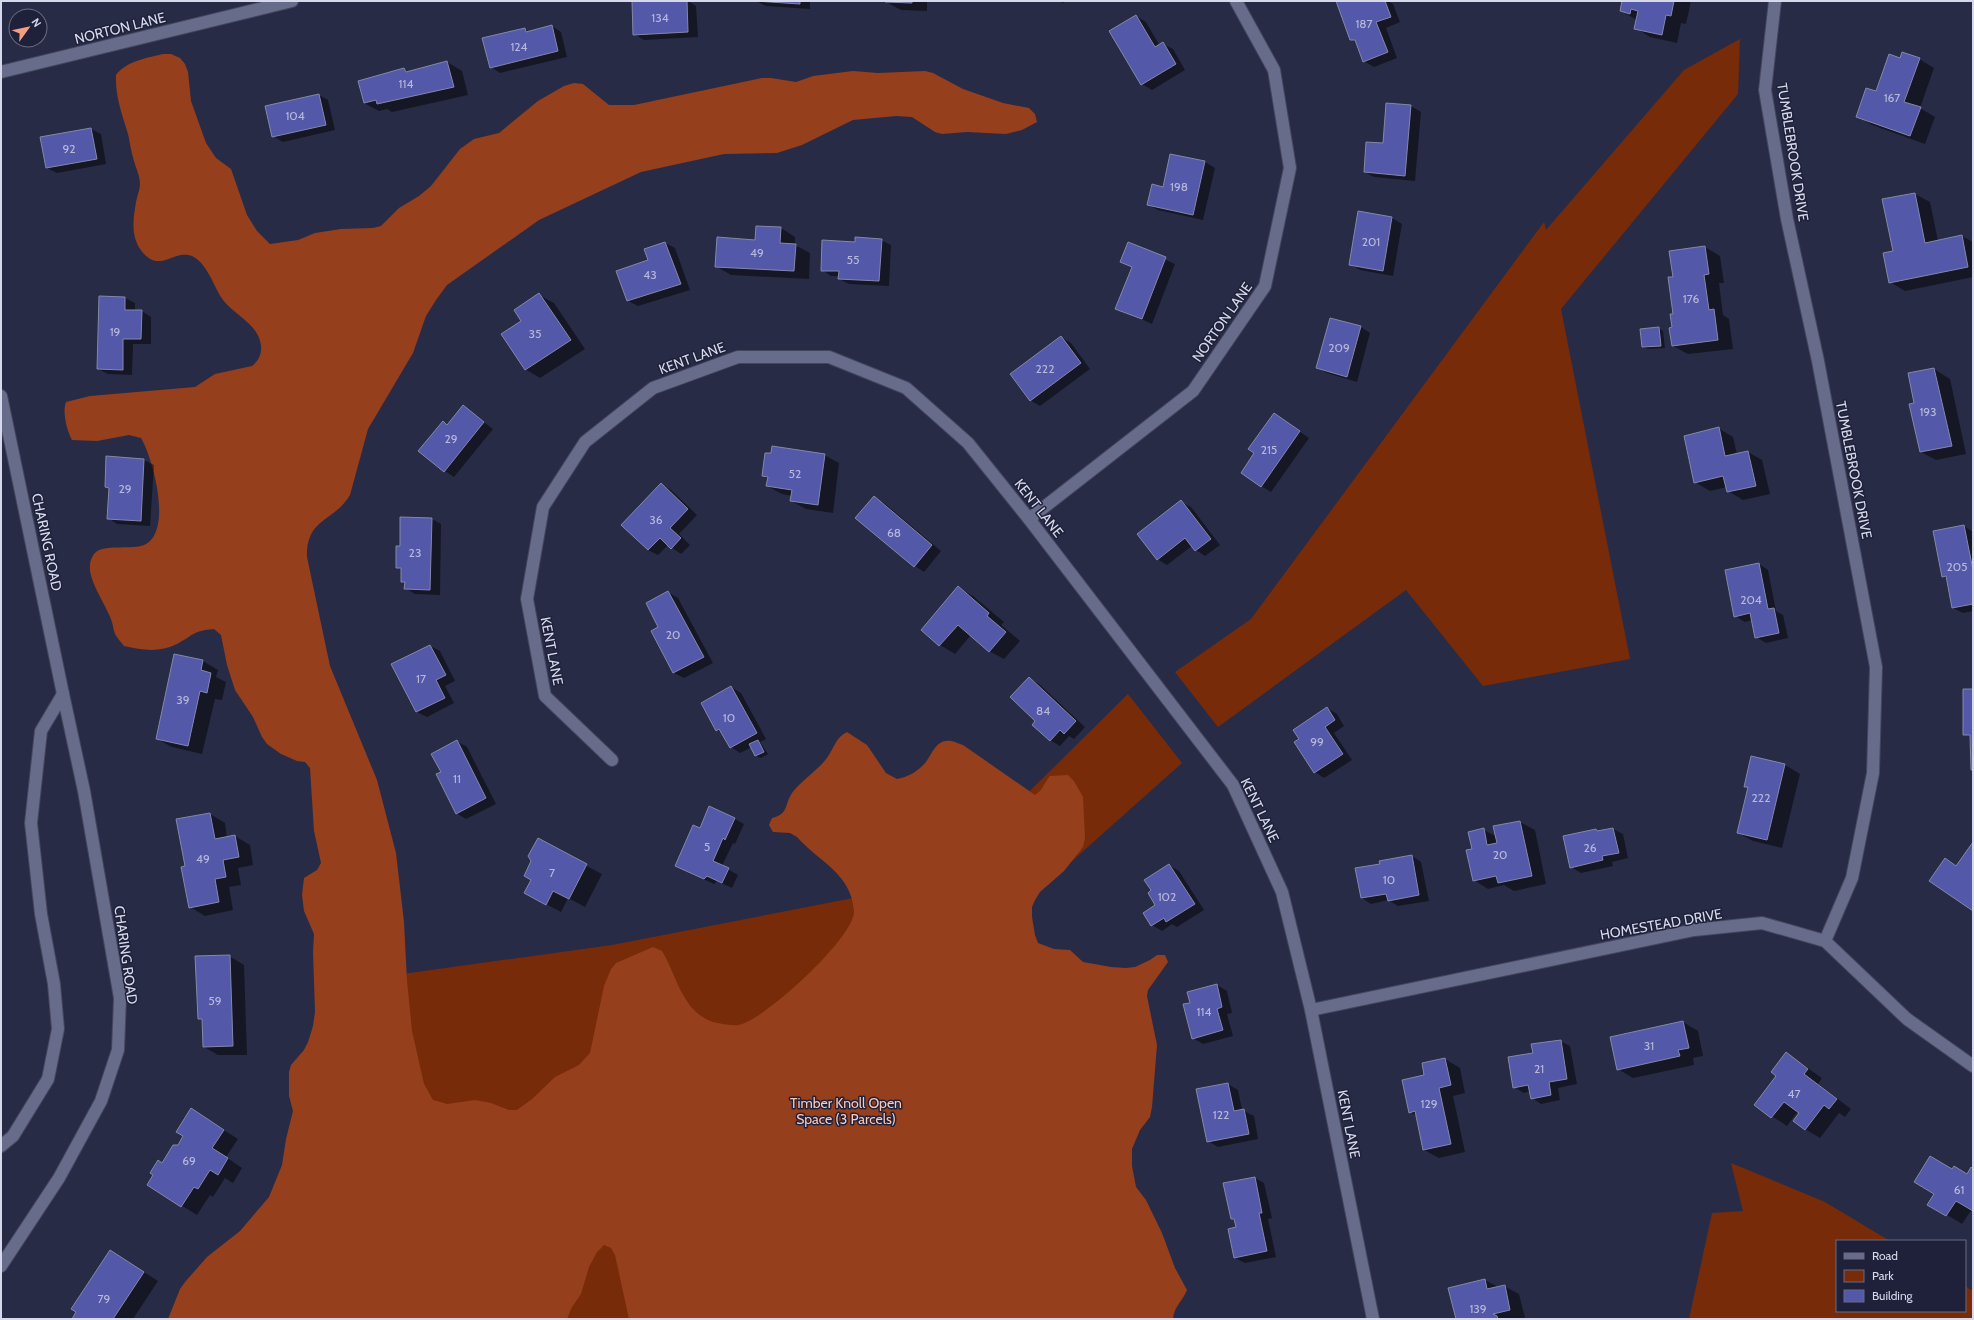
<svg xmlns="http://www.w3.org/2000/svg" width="1974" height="1320" font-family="Cabin,sans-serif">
  <rect width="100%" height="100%" fill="#282b46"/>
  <g fill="#782b08">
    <path d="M1740 39 1738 94 1561 309 1630 659 1483 686 1406 590 1218 727 1175 672 1251 619 1544 222 1546 230 1684 70Z"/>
    <path d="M1128 694 1182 763 988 936 1103 1319H194L390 1148 359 980 612 945 915 886 958 862Z"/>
    <path d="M1731 1163 1825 1202 1890 1241H1837V1311H1965V1286L1973 1291V1319H1689L1712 1213 1743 1211Z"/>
  </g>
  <path fill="#953f1d" d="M163 54H171L180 58 185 64 188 72 191 101 206 143 216 158 231 169 247 215 257 231 270 244 298 240 315 233 341 229 373 228 381 226 399 208 419 196 431 186 460 149 474 139 499 133 538 101 564 86 574 83 583 84 609 105H634L762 78H771L796 82 813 76 853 71 878 73 925 71 933 73 963 89 1003 103 1029 108 1035 114 1037 122 1022 130 1006 134 967 132 942 134 935 132 912 117 896 116 853 120 802 145 777 153 724 154 641 172 539 220 447 285 436 300 426 316 413 353 368 429 350 495C334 522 306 518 307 557L330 666 377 780 396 853 404 922 407 981 412 1031 424 1084 433 1100 447 1104 475 1100 491 1103 509 1110H517L532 1099 555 1077 579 1065 590 1053 604 986 611 969 616 963 653 947 662 951C676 974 681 1007 708 1020 714 1023 731 1026 738 1025 763 1022 856 936 854 911 851 873 820 863 797 837L790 833 773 832 769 825 772 818C789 814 784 805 792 793 802 780 817 771 827 758 834 748 836 737 847 732L867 745 886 773 897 779C909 777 918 771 926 762 933 753 936 739 951 741 954 741 959 744 963 745L1035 795C1043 790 1044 783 1050 776L1068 775 1074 781 1083 797 1085 838 1083 847 1064 871 1040 892 1035 900 1032 907V917L1035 935 1038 943 1054 949 1070 950 1083 962 1111 967 1126 968 1135 967 1150 960 1157 955H1165L1168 962 1148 990 1147 996 1157 1045 1152 1107 1150 1117 1140 1130 1132 1149V1166L1136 1187 1146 1200 1162 1233 1175 1268 1187 1290C1183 1301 1174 1306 1173 1319H629L615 1255 611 1248 604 1245 597 1252 589 1267 581 1294 572 1307 567 1319H168L180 1289 185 1282 207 1257 240 1231 269 1197 282 1165 286 1139 293 1111 289 1096V1072L291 1065 304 1050 308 1042 313 1026 315 1012 313 952 314 934 304 911 302 895 304 878 317 870 321 863 314 831 310 768 305 762 297 761 281 754 267 744 262 737 253 717 235 690 227 665 221 635 214 629C192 631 194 635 177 644 159 653 142 650 124 646 121 642 117 638 115 634 113 629 113 624 111 619 106 605 88 580 90 565 90 561 93 554 96 552 105 545 129 549 141 546 175 537 153 458 141 438L129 435 97 441 72 440C67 431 62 412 66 402L90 396 195 387 215 374 252 366C257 362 260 358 261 351 263 326 236 317 223 300 213 286 208 264 192 256 174 249 161 272 144 254 130 239 133 220 136 202 137 196 140 190 140 184 140 176 136 168 134 161 131 152 130 143 128 134 122 114 115 96 116 75 126 61 147 58 163 54Z"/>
  <g fill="#0007">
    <path d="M664 1H688L696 6 698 37 644 40 634 34Z"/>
    <path d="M756 1H810V9L766 6Z"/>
    <path d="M927 1V11L901 10 886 2Z"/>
    <path d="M1057 1H1065L1064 3Z"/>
    <path d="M1339 1H1388L1393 4 1400 22 1386 28 1397 58 1374 67 1364 61 1357 42 1351 39Z"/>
    <path d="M1623 1H1691L1686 24 1681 23 1677 43 1650 37 1636 28 1637 20 1621 11Z"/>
    <path d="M1136 16 1146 22 1160 46 1163 44 1173 49 1185 70 1152 90 1142 84Z"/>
    <path d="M552 26 561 32 567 57 500 73 491 67 524 29 530 32Z"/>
    <path d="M1901 59H1919L1934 68 1920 108 1935 117 1925 144 1872 125 1857 116Z"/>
    <path d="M447 62 462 71 468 95 392 112 387 109 379 111 364 103 404 69 409 72Z"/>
    <path d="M319 95 328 100 335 130 283 142 273 136Z"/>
    <path d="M1387 104 1411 106 1421 112 1415 181 1374 177 1365 172 1384 144Z"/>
    <path d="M91 129 101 134 106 164 57 173 47 168Z"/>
    <path d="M1171 155 1205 162 1215 168 1203 220 1158 210 1148 205 1164 188Z"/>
    <path d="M1915 194 1930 202 1938 241 1962 236 1973 242V277L1905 291 1890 282 1895 252Z"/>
    <path d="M1359 212 1392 218 1402 224 1393 276 1360 270 1350 264Z"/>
    <path d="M781 228 795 237V245L810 253 809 279 731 275 716 266 756 241Z"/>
    <path d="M881 240 891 245 889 286 849 284 839 279V276H831L822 270 855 243Z"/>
    <path d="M665 243 675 248 690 290 638 306 628 301 649 260Z"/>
    <path d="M1129 243 1175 264 1152 324 1117 308 1133 268 1121 262Z"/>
    <path d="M1705 247 1720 256 1724 283H1719L1723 315 1729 319 1733 349 1688 354 1673 346 1674 278 1670 251Z"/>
    <path d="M539 295 554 303 585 349 540 378 525 369 523 322Z"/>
    <path d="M125 298 135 303V311H142L151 317V344H133L132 375 108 374 98 369Z"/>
    <path d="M1331 319 1361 327 1370 333 1357 382 1327 373 1317 368Z"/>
    <path d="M1659 328 1663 331 1665 348 1648 349 1643 347Z"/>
    <path d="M1061 337 1071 343 1090 369 1040 406 1030 400Z"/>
    <path d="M1934 369 1950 379 1966 454 1936 460 1921 452 1915 404Z"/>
    <path d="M463 407 493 429 454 477 445 471 443 422 448 425Z"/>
    <path d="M1274 414 1309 438 1271 492 1261 486 1256 453Z"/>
    <path d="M1718 428 1733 437 1737 454 1748 452 1762 460 1770 494 1743 500 1728 491 1727 487 1710 491 1695 482Z"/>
    <path d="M824 455 839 463 833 513 806 509 791 501 792 496 782 494 767 486 768 479 763 476Z"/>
    <path d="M107 457 144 460 154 465 150 526 117 524 108 518 109 489 106 486Z"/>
    <path d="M661 484 671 490 697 515 679 534 690 545 681 554 668 545 658 555 648 550Z"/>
    <path d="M874 498 884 503 941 551 924 572 915 566Z"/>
    <path d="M1181 502 1191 507 1220 545 1205 556 1196 550 1192 546 1167 565 1157 559Z"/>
    <path d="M432 519 441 524 440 595 415 594 405 588 406 584 402 581V570L397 567 401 547Z"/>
    <path d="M1964 526 1973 532V611L1963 613 1953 608 1947 579 1943 576Z"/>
    <path d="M1759 564 1768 570 1776 611 1783 615 1788 638 1766 643 1756 637 1752 620 1745 622 1735 616Z"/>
    <path d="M959 588 973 596 1004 622 1001 625 1020 641 1004 659 989 651 971 635 955 654 940 645 922 630Z"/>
    <path d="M668 592 678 598 713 663 684 678 674 673 652 631 660 627Z"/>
    <path d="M430 646 440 651 455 681 445 686 454 703 427 717 417 712 393 665Z"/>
    <path d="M203 661 218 670 216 677 226 682 222 700 215 699 202 754 172 747 157 739Z"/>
    <path d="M1029 678 1039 684 1085 727 1074 739 1069 736 1060 746 1050 740Z"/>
    <path d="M731 687 741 693 766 739 760 742 768 754 761 758 756 756 752 747 740 753 731 747 723 733 717 730Z"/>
    <path d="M1327 708 1337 714 1344 726 1334 733 1352 760 1324 778 1315 772 1300 740Z"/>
    <path d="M457 741 467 747 496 804 466 819 456 813 442 772Z"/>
    <path d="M1752 757 1785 765 1800 774 1782 848 1753 841 1738 833 1749 788 1745 786Z"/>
    <path d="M210 814 225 823 227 838 235 836 250 845 253 865 238 868 241 885 229 887 233 910 205 916 190 907 186 867Z"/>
    <path d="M735 819 744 824 735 844 733 843 722 866 738 875 732 888 717 881 714 884 686 871 700 829Z"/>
    <path d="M1520 822 1535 830 1546 884 1514 891 1504 885 1488 889 1474 880 1473 850 1484 830 1497 837Z"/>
    <path d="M1613 829 1623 834 1628 858 1612 862 1613 866 1581 873 1571 867 1596 830 1599 832Z"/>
    <path d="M538 840 602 874 585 907 568 898 561 912 540 901 532 879V861Z"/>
    <path d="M1412 856 1421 862 1429 901 1398 906 1388 900 1371 904 1362 898 1381 864Z"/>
    <path d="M1169 865 1179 871 1204 910 1177 927 1172 924 1162 931 1152 925Z"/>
    <path d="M229 956 244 965 247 1055H218L204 1047 203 1021 199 1018Z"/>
    <path d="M1217 985 1227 991 1232 1013 1227 1014 1233 1036 1203 1044 1193 1038 1191 1003Z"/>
    <path d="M1683 1022 1698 1031 1703 1056 1693 1058 1694 1065 1633 1078 1618 1069Z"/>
    <path d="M1560 1041 1570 1046 1577 1084 1558 1088 1560 1100 1541 1104 1532 1098 1530 1091 1524 1093 1514 1087 1534 1054Z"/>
    <path d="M1786 1053 1822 1078 1818 1084 1851 1109 1845 1117 1839 1113 1820 1138 1805 1129 1800 1113 1798 1111 1787 1126 1755 1105 1777 1075Z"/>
    <path d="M1445 1059 1460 1068 1465 1093 1453 1096 1465 1152 1439 1158 1424 1150 1417 1116 1410 1112 1425 1076Z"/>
    <path d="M1228 1084 1238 1090 1242 1110 1254 1116 1258 1139 1218 1147 1208 1141Z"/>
    <path d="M192 1110 238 1139 226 1157 242 1168 233 1183 225 1178 213 1197 210 1195 197 1215 148 1185 184 1136Z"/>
    <path d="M1952 1170 1967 1175 1973 1170V1210L1972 1209 1962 1224 1929 1204Z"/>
    <path d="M1255 1178 1264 1183 1272 1218 1268 1219 1276 1257 1245 1263 1235 1258 1237 1228 1235 1221 1232 1219Z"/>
    <path d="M111 1251 158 1281 133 1319H73Z"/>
    <path d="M1485 1280 1498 1287 1504 1286 1519 1294 1525 1318 1457 1319Z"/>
  </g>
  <g fill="#5458a8" stroke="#8388a9">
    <path d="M632 1H687L688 32 633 35Z"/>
    <path d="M755 1H800V4Z"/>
    <path d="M885 1H912V3L885 2Z"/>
    <path d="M1336 1H1385L1391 17 1376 22 1388 52 1363 62 1355 40H1350Z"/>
    <path d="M1622 1H1674L1671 16 1666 15 1662 35 1634 29 1638 11 1631 9 1630 14 1620 11Z"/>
    <path d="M1136 15 1155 47 1163 42 1176 64 1141 85 1109 31Z"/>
    <path d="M552 25 558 51 490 68 482 38 525 28 526 32Z"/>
    <path d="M1902 52 1920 58 1904 102 1921 107 1910 136 1856 117 1866 88 1876 91 1889 54 1900 58Z"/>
    <path d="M447 61 454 87 377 104 376 100 364 103 358 81 404 68 406 72Z"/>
    <path d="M319 94 326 125 272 137 265 106Z"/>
    <path d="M1386 103 1411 105 1405 176 1364 172 1366 142 1383 143Z"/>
    <path d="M91 128 97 159 46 168 40 137Z"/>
    <path d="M1170 154 1205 161 1193 215 1147 205 1152 184 1163 187Z"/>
    <path d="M1915 193 1925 243 1962 235 1968 267 1889 283 1883 253 1893 251 1882 199Z"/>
    <path d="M1358 211 1392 217 1383 271 1349 265Z"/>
    <path d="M756 226 781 227 780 243 796 244 794 271 715 267 717 237 755 240Z"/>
    <path d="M855 237 882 239 879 281 838 279 839 271H821L822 240 855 242Z"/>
    <path d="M665 242 681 284 627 301 616 271 648 260 644 249Z"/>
    <path d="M1128 242 1166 257 1142 319 1115 309 1132 267 1120 262Z"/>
    <path d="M1705 246 1709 274 1704 275 1709 310 1714 309 1718 340 1672 346 1669 328 1672 327 1670 314H1673L1668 277H1673L1669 251Z"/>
    <path d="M539 293 571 340 525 370 501 334 521 321 514 310Z"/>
    <path d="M99 296 125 297V310H142L141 339H123V370L97 369Z"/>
    <path d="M1330 318 1361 326 1347 377 1316 368Z"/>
    <path d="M1659 327 1661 346 1642 347 1640 329Z"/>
    <path d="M1061 336 1081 363 1030 401 1010 374Z"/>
    <path d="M1934 368 1952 446 1920 452 1909 404 1914 403 1908 373Z"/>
    <path d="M463 405 484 422 444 472 418 451 443 421 447 425Z"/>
    <path d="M1274 413 1300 431 1261 487 1241 473 1254 453 1248 449Z"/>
    <path d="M1719 427 1725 456 1748 451 1756 486 1727 492 1723 476 1694 483 1684 436Z"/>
    <path d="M772 446 825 454 818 505 790 501 792 490 766 486 768 477 762 476 765 453H771Z"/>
    <path d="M106 456 144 459 141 521 107 519 109 488 105 487Z"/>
    <path d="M661 483 688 509 670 528 681 538 671 549 660 538 648 550 621 525Z"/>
    <path d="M874 496 932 545 914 567 855 518Z"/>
    <path d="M1181 500 1211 539 1195 551 1185 538 1157 560 1137 534Z"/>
    <path d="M400 517 432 518 430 590 404 589 405 582H401V568H396V546H400Z"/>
    <path d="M1964 525 1973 570V604L1952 608 1946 576 1942 577 1933 531Z"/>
    <path d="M1759 563 1768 609 1774 608 1779 633 1755 638 1750 613 1734 617 1725 570Z"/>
    <path d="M958 586 989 613 987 616 1006 632 989 652 958 625 939 646 921 630Z"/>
    <path d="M668 591 704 657 673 673 651 631 658 627 646 603Z"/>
    <path d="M430 645 446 675 436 680 445 698 416 712 391 664Z"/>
    <path d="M174 654 203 660 201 670 211 673 207 693 200 691 188 746 156 739Z"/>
    <path d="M1029 677 1076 721 1064 734 1060 730 1050 741 1032 725 1035 721 1010 697Z"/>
    <path d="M731 686 757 733 730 748 719 729 716 731 701 703Z"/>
    <path d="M1963 689H1973V770H1971L1970 735H1963Z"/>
    <path d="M1327 707 1335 720 1325 727 1343 754 1314 773 1294 742 1299 739 1293 730Z"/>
    <path d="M457 740 486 798 456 814 436 774 441 772 431 754Z"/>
    <path d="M758 740 764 752 755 756 749 744Z"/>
    <path d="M1751 756 1785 764 1767 840 1737 833 1748 787H1744Z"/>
    <path d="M709 806 735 818 725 840 723 838 713 861 729 868 722 883 707 876 704 879 675 866 693 825 700 828Z"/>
    <path d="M210 813 215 839 235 835 239 857 223 860 226 877 215 879 219 902 189 908 181 867 185 866 176 819Z"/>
    <path d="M1520 821 1532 876 1498 883 1496 876 1473 881 1466 850 1472 849 1468 832 1484 828 1487 845 1497 843 1493 826Z"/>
    <path d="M1613 828 1619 853 1602 856 1603 860 1570 868 1563 836 1596 829 1597 831Z"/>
    <path d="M538 838 587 864 569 899 553 891 546 905 524 893 531 880 524 876 531 861 528 856Z"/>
    <path d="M1973 842V911L1929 881 1945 858 1956 866Z"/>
    <path d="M1412 855 1419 895 1388 901 1386 894 1361 898 1355 868 1380 864 1379 861Z"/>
    <path d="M1169 864 1195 904 1166 922 1164 918 1151 926 1143 913 1155 905 1148 893 1151 890 1144 880Z"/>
    <path d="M230 955 233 1046 203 1047 202 1019H198L195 956Z"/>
    <path d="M1217 984 1222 1007 1217 1009 1223 1030 1192 1039 1183 1004 1190 1003 1187 992Z"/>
    <path d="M1683 1021 1689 1048 1678 1050 1680 1056 1617 1070 1610 1037Z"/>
    <path d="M1561 1040 1567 1079 1549 1082 1551 1095 1531 1099 1528 1085 1513 1088 1508 1057 1533 1053 1531 1044Z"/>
    <path d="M1786 1052 1808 1069 1804 1074 1837 1099 1829 1109 1824 1105 1805 1130 1793 1121 1799 1113 1784 1102 1771 1118 1754 1105 1776 1076 1771 1072Z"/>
    <path d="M1445 1058 1451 1085 1439 1088 1451 1144 1423 1150 1415 1111 1409 1113 1402 1080 1424 1075 1422 1063Z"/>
    <path d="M1228 1083 1234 1111 1244 1109 1249 1134 1207 1142 1196 1089Z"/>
    <path d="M191 1108 224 1130 212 1148 228 1158 218 1175 210 1170 198 1189 194 1187 181 1207 147 1185 153 1175 150 1173 158 1160 162 1163 173 1145H178L183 1136 176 1132Z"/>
    <path d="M1930 1156 1952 1169 1954 1166 1967 1174 1971 1167 1973 1169V1211L1956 1201 1946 1216 1927 1205 1934 1194 1914 1182Z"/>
    <path d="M1255 1177 1262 1213H1259L1267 1251 1234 1258 1228 1229 1236 1227 1234 1219H1231L1223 1183Z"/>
    <path d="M110 1250 144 1272 113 1319H72L76 1312 71 1309Z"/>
    <path d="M1485 1279 1487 1289 1505 1285 1510 1310 1493 1314 1497 1316 1498 1319H1456L1448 1288Z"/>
  </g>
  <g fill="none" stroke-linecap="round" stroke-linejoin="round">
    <defs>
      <g id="minor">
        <path d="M1775 1 1765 90 1787 219 1818 361 1876 667 1873 773 1852 878 1825 941"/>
        <path d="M1 72 292 1"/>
        <path d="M1 396 63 694"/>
        <path d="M1029 519 1193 391 1265 286 1290 168 1274 70 1236 1"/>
        <path d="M612 760 545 696 527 599 543 507 585 442 653 388 738 357H829L906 388 968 443 1029 519 1233 785 1282 892 1311 1010 1373 1319"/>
        <path d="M1311 1010 1694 930 1762 923 1825 941 1907 1019 1973 1066"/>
        <path d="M1 1146 13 1136 48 1079 58 1029 54 984 41 914 31 823 41 731 63 694 84 791 120 998 118 1050 101 1101 59 1178 1 1266"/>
      </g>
    </defs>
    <use href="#minor" stroke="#44465e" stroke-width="14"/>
    <use href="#minor" stroke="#686c8b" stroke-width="12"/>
  </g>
  <g text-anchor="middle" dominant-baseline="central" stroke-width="3" stroke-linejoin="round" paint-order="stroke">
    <g font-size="12" fill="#b6b9da">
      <text x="660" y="17">134</text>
      <text x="1364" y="23">187</text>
      <text x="519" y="46">124</text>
      <text x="406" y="83">114</text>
      <text x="1892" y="97">167</text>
      <text x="295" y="115">104</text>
      <text x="69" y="148">92</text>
      <text x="1179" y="186">198</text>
      <text x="1371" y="241">201</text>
      <text x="757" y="252">49</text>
      <text x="853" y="259">55</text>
      <text x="650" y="274">43</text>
      <text x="1691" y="298">176</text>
      <text x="115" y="331">19</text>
      <text x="535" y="333">35</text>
      <text x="1339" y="347">209</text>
      <text x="1045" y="368">222</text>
      <text x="1928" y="411">193</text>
      <text x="451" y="438">29</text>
      <text x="1269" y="449">215</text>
      <text x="795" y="473">52</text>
      <text x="125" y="488">29</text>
      <text x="656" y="519">36</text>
      <text x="894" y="532">68</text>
      <text x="415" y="552">23</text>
      <text x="1957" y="566">205</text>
      <text x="1751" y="599">204</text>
      <text x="673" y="634">20</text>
      <text x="421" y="678">17</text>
      <text x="183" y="699">39</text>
      <text x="1043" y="710">84</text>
      <text x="729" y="717">10</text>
      <text x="1317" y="741">99</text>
      <text x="457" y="778">11</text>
      <text x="1761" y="797">222</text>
      <text x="707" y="846">5</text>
      <text x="1590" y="847">26</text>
      <text x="1500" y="854">20</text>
      <text x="203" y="858">49</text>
      <text x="552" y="872">7</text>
      <text x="1389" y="879">10</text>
      <text x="1167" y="896">102</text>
      <text x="215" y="1000">59</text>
      <text x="1204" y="1011">114</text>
      <text x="1649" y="1045">31</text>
      <text x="1539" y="1068">21</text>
      <text x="1794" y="1093">47</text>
      <text x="1429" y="1103">129</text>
      <text x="1221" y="1114">122</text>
      <text x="189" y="1160">69</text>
      <text x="1959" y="1189">61</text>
      <text x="104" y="1298">79</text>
      <text x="1478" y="1308">139</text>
    </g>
    <g font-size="14" fill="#d6d9eb" stroke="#1f213b">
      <text transform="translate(120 28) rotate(-14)">NORTON LANE</text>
      <text transform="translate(1793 152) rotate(81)">TUMBLEBROOK DRIVE</text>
      <text transform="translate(1222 322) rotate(-55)">NORTON LANE</text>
      <text transform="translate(692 358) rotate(-20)">KENT LANE</text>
      <text transform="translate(1854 470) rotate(79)">TUMBLEBROOK DRIVE</text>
      <text transform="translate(1039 508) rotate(52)">KENT LANE</text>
      <text transform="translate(47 542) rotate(78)">CHARING ROAD</text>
      <text transform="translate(552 651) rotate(79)">KENT LANE</text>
      <text transform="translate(1260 810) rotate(64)">KENT LANE</text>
      <text transform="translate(1661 924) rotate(-10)">HOMESTEAD DRIVE</text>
      <text transform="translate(126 955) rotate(82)">CHARING ROAD</text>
      <text transform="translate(1349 1124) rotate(79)">KENT LANE</text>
    </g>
    <g font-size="14" fill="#fbc9b7" stroke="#1f213b">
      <text x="846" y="1103">Timber Knoll Open<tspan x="846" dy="16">Space (3 Parcels)</tspan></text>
    </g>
  </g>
  <rect width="1974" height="1320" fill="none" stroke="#d6d9eb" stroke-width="4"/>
  <rect x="1836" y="1240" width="130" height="72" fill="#1f213b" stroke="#686b81"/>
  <rect x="1844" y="1253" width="20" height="6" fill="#686c8b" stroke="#686b81"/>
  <text x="1872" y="1260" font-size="12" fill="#d6d9eb">Road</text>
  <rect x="1844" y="1270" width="20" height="12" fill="#782b08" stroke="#686b81"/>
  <text x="1872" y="1280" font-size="12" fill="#d6d9eb">Park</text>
  <rect x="1844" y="1290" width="20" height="12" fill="#5458a8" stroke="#686b81"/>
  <text x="1872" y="1300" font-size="12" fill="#d6d9eb">Building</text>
  <g transform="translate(28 28) rotate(57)"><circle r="19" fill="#1f213b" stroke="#686b81"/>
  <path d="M0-3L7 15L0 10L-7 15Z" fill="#f3a082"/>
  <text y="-6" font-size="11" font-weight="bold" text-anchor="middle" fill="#d6d9eb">N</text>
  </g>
</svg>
